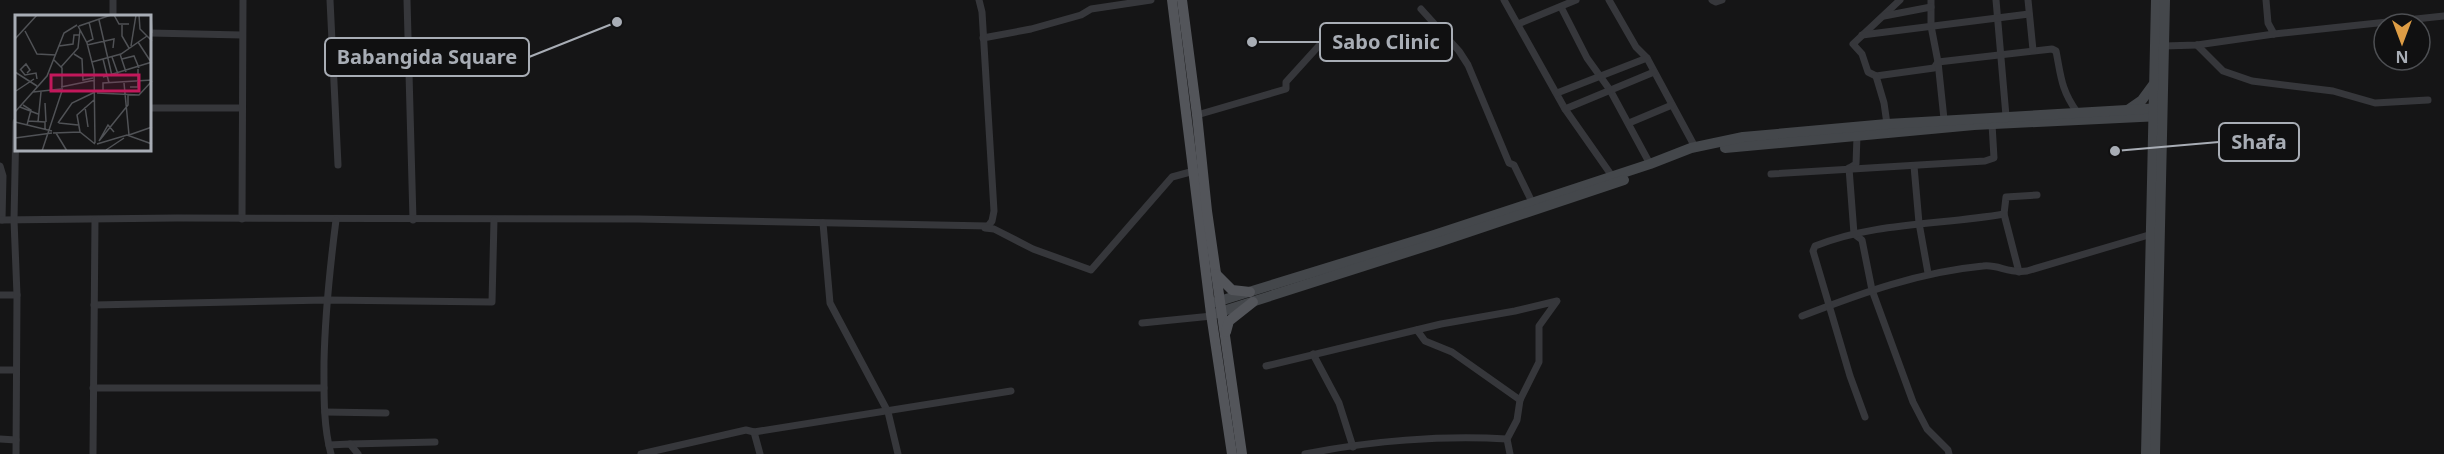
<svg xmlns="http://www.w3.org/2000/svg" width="2444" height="454" font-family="'Noto Sans',sans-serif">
  <rect width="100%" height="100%" fill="#151516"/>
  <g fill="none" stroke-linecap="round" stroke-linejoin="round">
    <g stroke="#36373b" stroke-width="7">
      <path d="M330 0 338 165"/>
      <path d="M407 0 413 220"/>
      <path d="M1504 0 1565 109 1612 176"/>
      <path d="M1609 0 1636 47 1647 58 1695 147"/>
      <path d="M1712 0 1716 2 1722 0"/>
      <path d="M1900 0 1853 44 1862 54 1868 72 1876 76 1934 68 1938 62 2052 49 2056 51C2061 76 2061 90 2077 112"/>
      <path d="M1931 0V26L1938 62 1944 119"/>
      <path d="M1996 0 2006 116"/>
      <path d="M2028 0 2033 50"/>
      <path d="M2266 0 2268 23 2274 34"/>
      <path d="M1561 7 1587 58 1610 90 1650 164"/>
      <path d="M1421 9 1459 51 1468 65 1509 163 1514 165 1532 202"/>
      <path d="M113 16V0"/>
      <path d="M1884 16 1931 7"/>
      <path d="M1518 24 1576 0"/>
      <path d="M150 33 242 35"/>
      <path d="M1862 35 2029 14"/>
      <path d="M983 38 1031 29 1081 15 1091 9 1151 0"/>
      <path d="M2197 45 2223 71 2252 81 2333 91 2375 103 2428 100"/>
      <path d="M2164 46 2197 45 2274 34 2444 16"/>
      <path d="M1876 76 1884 103 1887 124"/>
      <path d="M1557 93 1647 58"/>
      <path d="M150 108H241"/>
      <path d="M1565 109 1654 72"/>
      <path d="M1197 115 1286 89V82L1325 39"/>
      <path d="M1629 123 1672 105"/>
      <path d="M0 166 3 176 2 220"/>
      <path d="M1914 166 1919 223 1928 273"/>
      <path d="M1851 167 1856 164 1857 136"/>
      <path d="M1849 168 1854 234 1862 240 1872 290 1913 402 1927 429 1948 450 1949 454"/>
      <path d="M1771 174 1985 161 1994 158 1992 124"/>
      <path d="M2004 214 2019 272"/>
      <path d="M242 219 243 0"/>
      <path d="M0 220 177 218 638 219 988 226 992 221 994 211 982 12 979 0"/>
      <path d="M823 223 830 303 888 412 898 454"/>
      <path d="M985 228 994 229 1033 249 1091 270 1172 177 1194 171"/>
      <path d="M0 295H17"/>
      <path d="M94 305 326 300 492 302 494 220"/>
      <path d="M1802 316C1862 293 1919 272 1983 266 1999 264 2008 274 2027 271L2152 234"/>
      <path d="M1142 323 1212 316"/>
      <path d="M1417 330 1425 341 1452 352 1520 400"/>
      <path d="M1313 354 1339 403 1353 447"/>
      <path d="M1266 366 1441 324 1515 311 1557 301 1539 326V362L1520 400 1517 420 1507 439 1510 454"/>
      <path d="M0 370H15"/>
      <path d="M93 388H324"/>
      <path d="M325 412 386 413"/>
      <path d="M1865 417 1850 376 1813 251 1815 246C1875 222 1941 225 2004 214L2006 197 2037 195"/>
      <path d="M754 432 760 454"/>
      <path d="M0 439 16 440"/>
      <path d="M350 444 435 442"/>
      <path d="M329 445 350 444 358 454"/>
      <path d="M16 454 17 295 14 220 16 122"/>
      <path d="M93 454 95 220"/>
      <path d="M331 454C323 425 324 393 324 362 325 314 330 267 336 220"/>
      <path d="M641 454 746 430 754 432 1011 391"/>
      <path d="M1305 454C1369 441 1442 435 1507 439"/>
    </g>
    <g stroke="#44474b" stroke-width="10">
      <path d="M2129 109 2142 100 2153 85"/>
      <path d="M1725 148 1974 125 2161 116"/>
      <path d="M1213 303 1431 236 1650 164 1691 148 1743 137 1887 124 2161 108"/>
      <path d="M1214 314 1439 242 1624 180"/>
      <path d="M2146 454 2156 0"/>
      <path d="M2155 454 2165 0"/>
    </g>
    <g stroke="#53555a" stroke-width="10">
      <path d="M1172 0 1211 314 1232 454"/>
      <path d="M1182 0 1197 115 1207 211 1242 454"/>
      <path d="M1216 274 1232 290 1250 292"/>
      <path d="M1226 332 1229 321 1253 302"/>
    </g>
  </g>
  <g transform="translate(15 15)">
    <rect width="136" height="136" fill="#151516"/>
    <path fill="none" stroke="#505256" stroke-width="1.5" d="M99 0 104 9H114M124 0 125 14 137 26M136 0 137 18M84 5 97 61M107 10V21L114 33M63 11 72 28 79 55 80 128M64 11 96 0M10 16 22 39 41 40M0 24 22 0M72 27 78 24 74 7M123 27 136 47M72 30 99 24 98 33M44 31 58 29 59 20H64M116 31 121 0M59 39 67 44 68 65 78 63M105 39 111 57M97 42 103 59M88 44 94 68M107 44 119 41 124 53M77 47 106 39 132 21M46 52 63 33 65 15M5 55 11 49 15 55 12 58M6 55 10 60 21 58 22 64M0 57 22 71M88 62 137 47M109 68 114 120M46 72 80 65M115 72H123V54M1 76 19 64M88 76V68L137 65M18 77 46 74M82 78 124 80 137 66M30 88 31 107M8 90 16 95 12 110M5 92 23 99M70 92 73 112M0 97 32 61 49 18 62 10M13 106 30 107V114M0 107 37 116M23 107 26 77M43 108 57 88 80 77M44 108 63 110M65 117 62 100 79 85M38 118 65 117 80 129M41 118 52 136M114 120 137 112M0 123 37 118M84 126 113 90V80M84 126 93 110 99 117M82 129 112 120 137 129M91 135 109 123M27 136 47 76V53L39 45"/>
    <path fill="#c2185b" fill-opacity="0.15" stroke="#c2185b" stroke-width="3" d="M36 60H124V76H36Z"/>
    <rect width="136" height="136" fill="none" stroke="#a8adb5" stroke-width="3"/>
  </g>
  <path fill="none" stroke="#a8adb5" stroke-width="2" d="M1252 42L1320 42M617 22L529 57M2115 151L2219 142"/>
  <g fill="#a8adb5" stroke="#101011" stroke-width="2">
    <circle cx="1252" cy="42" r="6"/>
    <circle cx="617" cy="22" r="6"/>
    <circle cx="2115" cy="151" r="6"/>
  </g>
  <g fill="#101011" stroke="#a8adb5" stroke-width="2">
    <rect x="1320" y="23" width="132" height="38" rx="6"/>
    <rect x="325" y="38" width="204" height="38" rx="6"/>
    <rect x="2219" y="123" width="80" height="38" rx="6"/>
  </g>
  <g font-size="20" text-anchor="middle" font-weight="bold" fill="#a8adb5">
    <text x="1386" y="49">Sabo Clinic</text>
    <text x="427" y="64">Babangida Square</text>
    <text x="2259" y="149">Shafa</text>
  </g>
  <g transform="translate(2402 42) rotate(180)"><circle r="28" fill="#101011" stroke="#4d4f53" stroke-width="1.5"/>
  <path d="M0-4.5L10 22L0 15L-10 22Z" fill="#de9d45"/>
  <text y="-9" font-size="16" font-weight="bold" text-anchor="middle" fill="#a8adb5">N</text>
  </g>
</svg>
